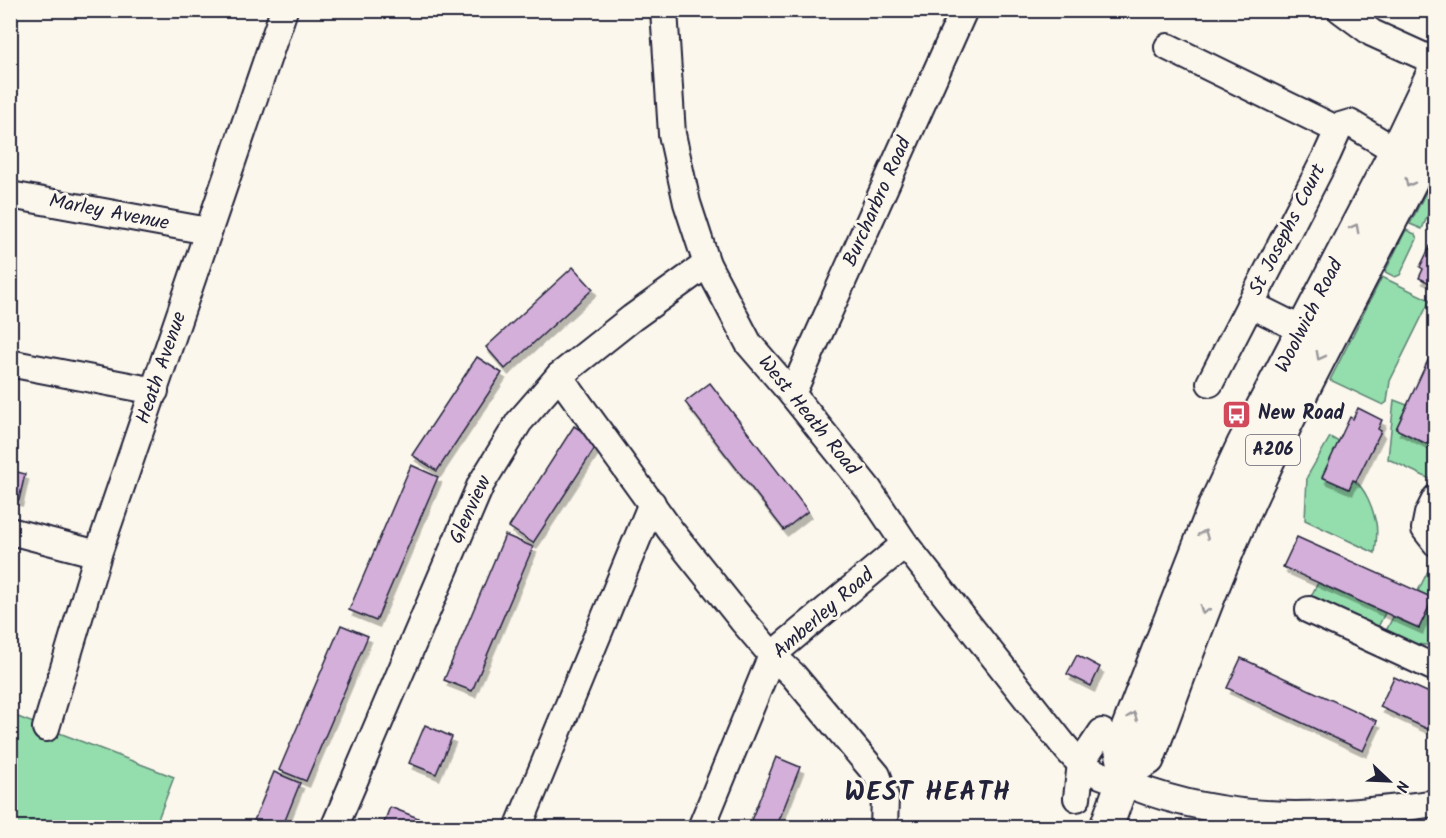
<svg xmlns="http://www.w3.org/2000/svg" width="1446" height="838" font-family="Kalam,sans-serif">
  <defs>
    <filter id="shadow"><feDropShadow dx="3.5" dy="6" stdDeviation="0" flood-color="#0004"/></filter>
  </defs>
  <rect width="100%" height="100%" fill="#fbf7ec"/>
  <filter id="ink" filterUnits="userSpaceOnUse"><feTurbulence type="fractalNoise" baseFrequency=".0167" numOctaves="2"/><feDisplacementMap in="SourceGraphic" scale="12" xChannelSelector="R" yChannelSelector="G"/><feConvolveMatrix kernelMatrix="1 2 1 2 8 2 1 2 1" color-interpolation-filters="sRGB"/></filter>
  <g filter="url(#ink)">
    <g fill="#94ddac" stroke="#5b8074" stroke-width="1.5">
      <path d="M1435 174V198L1422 229 1410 224Z"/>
      <path d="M1406 230 1415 234 1417 239 1400 275 1395 277 1385 272Z"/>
      <path d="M1382 277 1430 300 1390 381 1387 402 1383 405 1330 380Z"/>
      <path d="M1394 400 1407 405 1396 429 1426 444 1435 424V477L1434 481 1388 459Z"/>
      <path d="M1330 437 1339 442 1322 476 1349 489 1353 480C1366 488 1373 509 1376 523 1378 532 1376 544 1375 553L1305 520 1307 477Z"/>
      <path d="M1431 565 1435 566V644C1415 648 1404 639 1386 631L1393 617 1419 628 1433 598 1418 591Z"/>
      <path d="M1318 583 1385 613 1378 627 1311 596Z"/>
      <path d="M10 714 174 777 155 827H11Z"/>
    </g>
    <g fill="#d3afd9" stroke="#22223b" stroke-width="1.5" filter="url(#shadow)">
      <path d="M1436 234V286L1419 278 1423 269 1420 267Z"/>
      <path d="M573 267 593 289 505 369 486 347Z"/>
      <path d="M1436 343V424L1427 444 1396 429Z"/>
      <path d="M477 357 502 373 437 471 412 455Z"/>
      <path d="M710 383 808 511 784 530 685 402Z"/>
      <path d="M1358 408 1382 420 1378 429 1381 431 1356 481 1353 480 1349 489 1322 477 1350 417 1353 419Z"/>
      <path d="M574 426 599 442 533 543 509 527Z"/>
      <path d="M411 465 438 477 376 621 349 610Z"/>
      <path d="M10 470 25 474 19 500 10 498Z"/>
      <path d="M505 535 533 547 472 691 444 680Z"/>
      <path d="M1297 537 1433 598 1419 628 1283 567Z"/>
      <path d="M341 625 368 636 306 781 279 770Z"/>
      <path d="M1077 655 1100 667 1091 686 1067 674Z"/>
      <path d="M1241 658 1377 721 1363 751 1227 688Z"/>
      <path d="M1394 677 1436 696V733L1380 707Z"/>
      <path d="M425 725 452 737 436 774 409 763Z"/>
      <path d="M776 757 800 767 776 828H748Z"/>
      <path d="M274 772 300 783 282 828H251Z"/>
      <path d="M390 807 418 818 414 828H382Z"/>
    </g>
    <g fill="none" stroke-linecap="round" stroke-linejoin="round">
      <defs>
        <g id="minor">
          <path d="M664 10 672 134 687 203 707 264 749 344 792 394 869 490 905 544 1058 738C1068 751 1079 764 1094 772 1106 778 1120 781 1133 786 1233 825 1331 818 1436 803"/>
          <path d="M1341 10 1372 33 1436 62"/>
          <path d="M1168 47 1338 130"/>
          <path d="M10 195 208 231"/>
          <path d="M1250 304 1302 330"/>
          <path d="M14 364 155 391"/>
          <path d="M559 376 671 531 742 620 772 655 793 675 877 775 885 797 884 828"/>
          <path d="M1210 383 1327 155 1340 126 1350 123 1396 151"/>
          <path d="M792 394 964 10"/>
          <path d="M1436 498 1428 514 1425 529 1436 543"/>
          <path d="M10 531 98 554"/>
          <path d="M1309 610 1433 667 1436 664"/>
          <path d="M46 728 98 554 284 10"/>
          <path d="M1077 798 1081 763 1102 732"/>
          <path d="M334 828 481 484 519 422 559 376 632 318 707 264"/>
          <path d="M518 828 652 503"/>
          <path d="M701 828 772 655 905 544"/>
        </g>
        <g id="major">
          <path d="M1126 772 1148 759C1183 665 1216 570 1259 480 1314 361 1379 248 1436 131"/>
          <path d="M1106 828 1126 772 1121 749 1124 738 1216 503 1243 445 1396 151 1436 67"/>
        </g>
      </defs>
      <use href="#minor" stroke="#22223b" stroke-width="30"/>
      <use href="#major" stroke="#22223b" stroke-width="36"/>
      <use href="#minor" stroke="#fbf7ec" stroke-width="26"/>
      <use href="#major" stroke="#fbf7ec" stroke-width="32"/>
    </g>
    <defs><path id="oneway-chevron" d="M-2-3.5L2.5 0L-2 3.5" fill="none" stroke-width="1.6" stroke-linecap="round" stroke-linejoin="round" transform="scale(1.5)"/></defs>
    <g stroke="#99979c">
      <use href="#oneway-chevron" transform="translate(1409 183) rotate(117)"/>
      <use href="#oneway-chevron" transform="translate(1355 228) rotate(-62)"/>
      <use href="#oneway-chevron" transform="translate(1320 356) rotate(118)"/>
      <use href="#oneway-chevron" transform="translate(1204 534) rotate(-68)"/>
      <use href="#oneway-chevron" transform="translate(1204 610) rotate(112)"/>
      <use href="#oneway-chevron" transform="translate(1133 716) rotate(-69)"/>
    </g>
  </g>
  <defs>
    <symbol id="bus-square" viewBox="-11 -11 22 22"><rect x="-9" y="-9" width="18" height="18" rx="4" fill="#d1495b" stroke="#fbf7ec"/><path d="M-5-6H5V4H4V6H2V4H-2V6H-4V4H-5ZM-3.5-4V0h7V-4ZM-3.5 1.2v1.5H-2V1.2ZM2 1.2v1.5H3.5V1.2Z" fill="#fff"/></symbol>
  </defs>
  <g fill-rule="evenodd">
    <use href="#bus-square" x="1220" y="398" width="33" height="33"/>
  </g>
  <g text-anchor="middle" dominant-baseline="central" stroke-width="6" stroke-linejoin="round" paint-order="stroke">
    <rect fill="#fbf7ec" stroke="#636270" stroke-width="1.5" x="1246" y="435" width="54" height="30" rx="4.5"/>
    <g font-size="18" font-weight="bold" fill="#22223b">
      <text x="1273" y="450">A206</text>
    </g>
    <g font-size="20" fill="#22223b" stroke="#fbf7ec">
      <text transform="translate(878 202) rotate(-66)">Burcharbro Road</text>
      <text transform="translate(109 213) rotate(11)">Marley Avenue</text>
      <text transform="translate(1288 230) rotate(-63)">St Josephs Court</text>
      <text transform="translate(1310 316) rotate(-63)">Woolwich Road</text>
      <text transform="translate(162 368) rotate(-71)">Heath Avenue</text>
      <text transform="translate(808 416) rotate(51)">West Heath Road</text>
      <text transform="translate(471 510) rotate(-65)">Glenview</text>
      <text transform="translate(824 614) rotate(-41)">Amberley Road</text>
    </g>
    <g font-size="20" font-weight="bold" fill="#22223b" stroke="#fbf7ec" text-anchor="start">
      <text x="1258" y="414">New Road</text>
    </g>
    <g font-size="26" font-weight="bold" letter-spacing="1.5" fill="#22223b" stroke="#fbf7ec">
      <text x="928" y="793">WEST HEATH</text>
    </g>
  </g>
  <rect width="1446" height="838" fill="none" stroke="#fbf7ec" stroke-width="36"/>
  <rect x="18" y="18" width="1410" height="802" fill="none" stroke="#22223b" stroke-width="2" filter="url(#ink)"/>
  <g transform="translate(1389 781) rotate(113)" stroke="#fbf7ec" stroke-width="4.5" paint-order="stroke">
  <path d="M0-4.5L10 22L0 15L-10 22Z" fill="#22223b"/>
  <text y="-9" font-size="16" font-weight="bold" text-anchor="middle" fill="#22223b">N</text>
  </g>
</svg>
